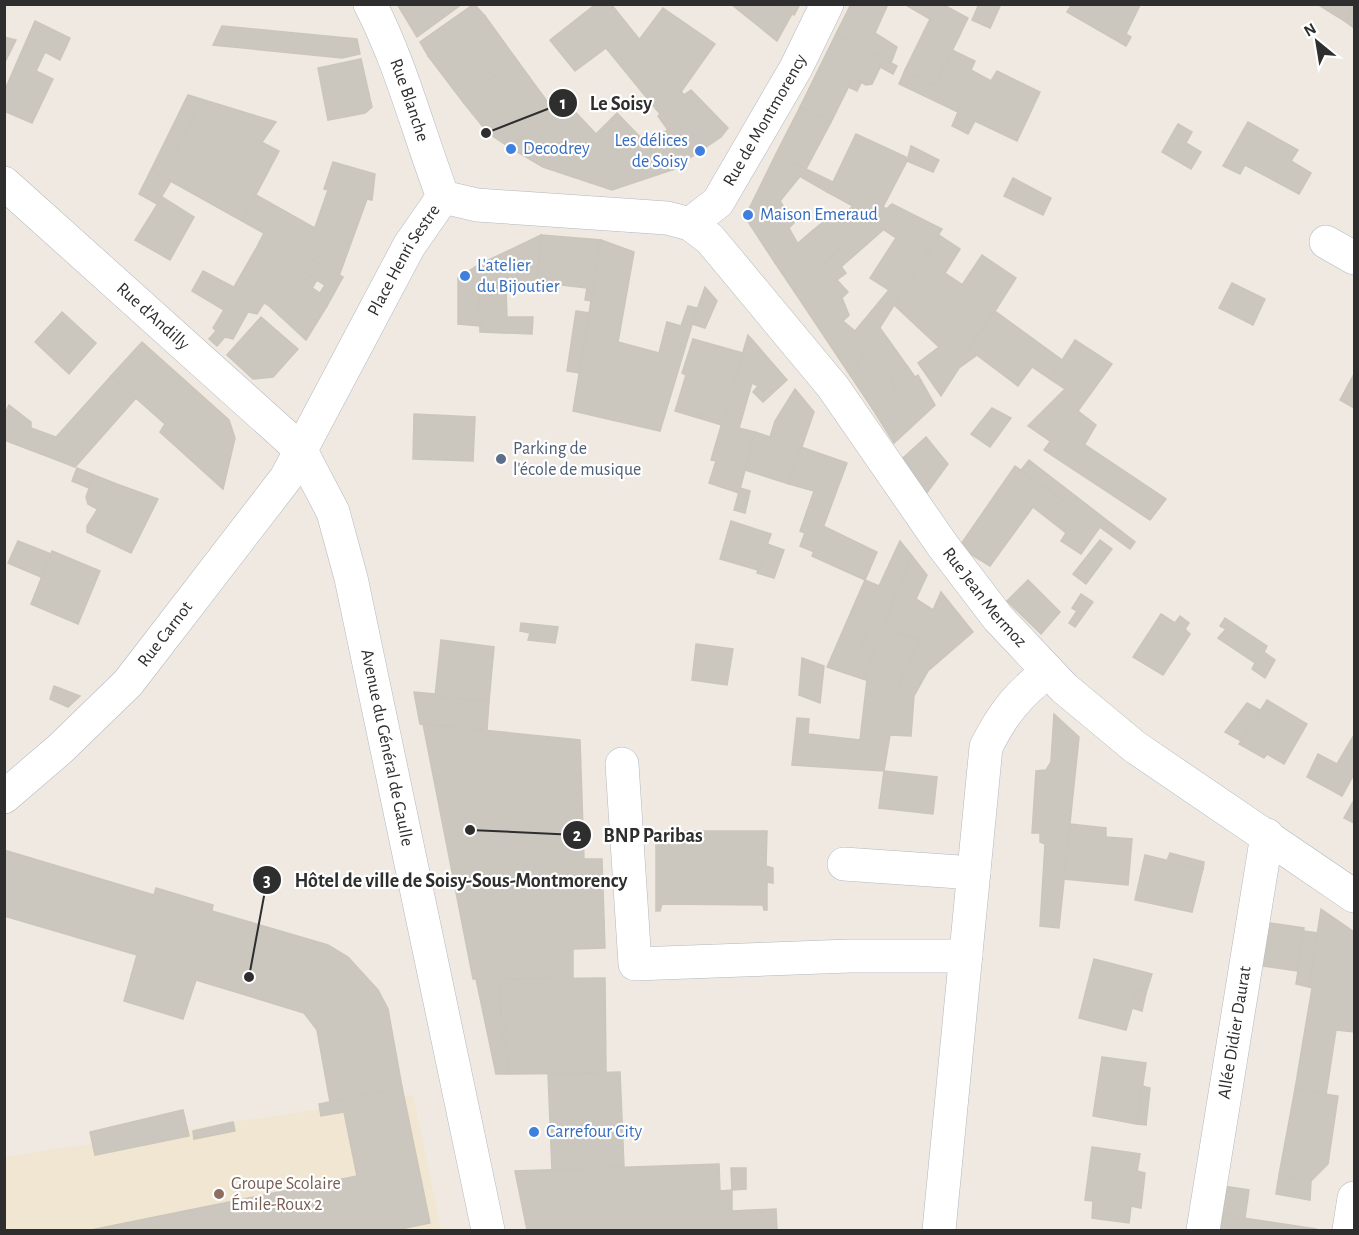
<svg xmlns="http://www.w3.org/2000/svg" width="1359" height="1235" font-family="'Alegreya Sans',sans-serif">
  <rect width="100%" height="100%" fill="#efe9e1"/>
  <path fill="#f0e6d1" d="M413 1095 441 1230H5V1157Z"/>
  <g fill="#cbc7bf" stroke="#cbc5ba" stroke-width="1.5">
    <path d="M397 4H462L417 37Z"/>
    <path d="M474 4 485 16 428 56 420 42Z"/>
    <path d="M596 4H611L684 95 691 90 728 128 721 137 672 170 646 143 668 130 658 116 660 114 606 48 575 71 550 40Z"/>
    <path d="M731 4H781L792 14 777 41Z"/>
    <path d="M781 4H800L794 15Z"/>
    <path d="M851 4H888L875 33 897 47 891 63 836 34Z"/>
    <path d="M904 4H942L968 18 935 86 905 70 930 19Z"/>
    <path d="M979 4H1001L990 28 972 20Z"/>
    <path d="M1072 4H1139L1140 5 1126 34 1131 37 1126 46 1067 12Z"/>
    <path d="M1317 4H1354V7L1346 22Z"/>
    <path d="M1354 7V28L1346 22Z"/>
    <path d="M663 8 715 44 681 92 639 40Z"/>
    <path d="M485 16 519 63 505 75 501 70 463 102 428 56Z"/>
    <path d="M35 21 70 38 60 60 45 52 36 71 53 79 32 123 4 111V92Z"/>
    <path d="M222 26 357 39 360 54 342 58 213 45Z"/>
    <path d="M836 34 884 59 872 84 866 85 853 78 831 122 800 107Z"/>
    <path d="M4 37 16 40 5 62 4 61Z"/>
    <path d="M952 50 975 61 971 70 991 81 997 71 1040 92 1017 141 975 121 968 134 952 126 958 112 899 84 905 70 935 86Z"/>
    <path d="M361 59 372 107 365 113 328 120 318 68Z"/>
    <path d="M884 59 897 66 893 74 880 67Z"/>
    <path d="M519 63 549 104 561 96 566 102 509 147 488 133 463 102 501 70 505 75Z"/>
    <path d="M853 78 861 83 857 91 848 87Z"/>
    <path d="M188 95 276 122 262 142 197 109 171 161 161 159 154 172 151 170Z"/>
    <path d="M566 102 596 134 617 113 672 170 612 190 543 167 509 147Z"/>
    <path d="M800 107 831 122 806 169 776 154Z"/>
    <path d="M197 109 279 151 242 221 154 172 161 159 171 161Z"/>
    <path d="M1248 122 1298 150 1291 161 1311 173 1299 194 1245 165 1240 174 1223 166Z"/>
    <path d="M1178 124 1192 132 1186 143 1201 152 1191 169 1162 152Z"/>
    <path d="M856 134 906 157 907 161 883 207 833 182Z"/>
    <path d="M911 146 939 160 933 172 907 161Z"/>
    <path d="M776 154 806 169 780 201 794 223 789 228 798 244 775 263 745 217Z"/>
    <path d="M333 162 375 174 372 200 367 199 339 276 305 256 328 190 324 189Z"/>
    <path d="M806 169 833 182 827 192 801 177Z"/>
    <path d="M151 170 171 181 157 204 139 194Z"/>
    <path d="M1013 178 1051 198 1043 215 1004 196Z"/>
    <path d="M833 182 887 209 833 256 812 231 828 218 833 224 853 206 827 192Z"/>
    <path d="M256 195 315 228 305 256 242 221Z"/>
    <path d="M162 197 194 217 170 260 135 240Z"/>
    <path d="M892 204 942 229 850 375 794 291 833 256 846 273 837 280 848 292 842 298 849 315 843 321 855 331 889 290 870 278 896 238 872 222Z"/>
    <path d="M872 222 883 230 841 267 833 256Z"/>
    <path d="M812 231 833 256 794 291 775 263Z"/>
    <path d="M264 233 343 277 327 306 320 293 325 285 258 245Z"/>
    <path d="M541 235 536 289H506L507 317H533L532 334 480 332 478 265Z"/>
    <path d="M541 235 601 240 591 301 585 300 587 288 537 282Z"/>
    <path d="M939 235 960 249 945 273 997 308 969 349 977 355 959 368 941 396 918 363 939 347 894 305Z"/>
    <path d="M601 240 634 252 618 342 659 353 667 322 681 326 688 306 697 308 660 431 573 411Z"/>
    <path d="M258 245 317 280 312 288 320 293 327 306 306 340 268 305 234 287Z"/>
    <path d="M982 255 1016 278 997 308 962 285Z"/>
    <path d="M478 265 480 326 458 324V278Z"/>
    <path d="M203 271 264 303 257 314 248 312 233 339 225 337 217 346 209 339 216 331 213 328 224 310 192 291Z"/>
    <path d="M1232 283 1265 299 1253 325 1219 308Z"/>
    <path d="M705 287 717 301 705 328 692 324Z"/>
    <path d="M576 311 589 313 579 373 567 371Z"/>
    <path d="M995 311 1062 360 1050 379 1032 367 1018 386 969 349Z"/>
    <path d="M62 312 96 343 69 374 35 342Z"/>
    <path d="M261 317 298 349 273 377 253 379 227 355Z"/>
    <path d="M880 328 908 367 890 379 898 390 872 408 850 375Z"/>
    <path d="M748 335 787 380 763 402 753 392 758 386 752 383 739 428 755 432 739 493 709 483 716 461 711 460Z"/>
    <path d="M693 339 743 353 723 422 676 408 686 375 682 373Z"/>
    <path d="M1075 340 1112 364 1078 411 1096 425 1085 444 1060 428 1050 441 1028 426 1065 389 1050 379Z"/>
    <path d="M142 342 229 420 235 438 223 489 160 432 165 424 111 376Z"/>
    <path d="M908 367 915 377 898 390 890 379Z"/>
    <path d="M1354 374V408L1340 400Z"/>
    <path d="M918 375 935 405 894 443 872 408Z"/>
    <path d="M111 376 136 398 75 467 41 454Z"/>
    <path d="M795 389 814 412 789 484 745 470 755 432 770 437 775 421Z"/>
    <path d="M9 405 31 422V428L56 437 41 454 4 440V416Z"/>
    <path d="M676 408 723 422 722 425 675 411Z"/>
    <path d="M992 408 1011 418 990 447 971 434Z"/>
    <path d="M414 414 475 417 473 461 413 459Z"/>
    <path d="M1060 428 1166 499 1150 520 1044 450Z"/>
    <path d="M926 437 948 464 926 494 903 458Z"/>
    <path d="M801 447 847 463 814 552 800 546 805 533 800 531 814 491 789 484Z"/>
    <path d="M1029 460 1135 542 1130 549 1021 470Z"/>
    <path d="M1015 466 1100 527 1081 554 1061 541 1066 533 1033 507 990 566 959 547Z"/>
    <path d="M77 468 94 475 89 488 72 481Z"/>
    <path d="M94 475 114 483 99 510 88 504 86 497Z"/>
    <path d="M114 483 158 499 131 553 87 532V526Z"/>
    <path d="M740 488 750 491 745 513 734 510Z"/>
    <path d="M731 521 771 534 758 570 720 559Z"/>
    <path d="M823 526 877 552 865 580 812 556Z"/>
    <path d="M1100 540 1112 549 1086 584 1073 574Z"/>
    <path d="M18 541 51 554 41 577 8 563Z"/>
    <path d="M900 541 912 556 875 650 861 645 869 621 851 612 865 580 879 586Z"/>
    <path d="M767 544 784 550 774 578 757 573Z"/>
    <path d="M52 551 100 571 78 624 31 604Z"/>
    <path d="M912 556 927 575 916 599 933 610 941 592 973 632 928 671 914 696 911 736 890 735 884 771 792 765 797 718 809 719 808 734 860 740 867 680 897 690 919 641 884 626Z"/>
    <path d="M1028 580 1060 612 1041 634 1007 601Z"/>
    <path d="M1081 594 1093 602 1075 627 1069 623 1077 611 1072 608Z"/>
    <path d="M851 612 869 621 861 645 875 650 863 679 827 667Z"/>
    <path d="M1161 614 1175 623 1180 616 1189 623 1185 629 1190 634 1163 675 1133 657Z"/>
    <path d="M1225 618 1267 646 1264 652 1275 660 1265 678 1252 669 1255 663 1218 638 1226 629 1220 626Z"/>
    <path d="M521 623 558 627 555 643 528 640 530 633 520 631Z"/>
    <path d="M884 626 919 641 897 690 863 679Z"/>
    <path d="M441 640 494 647 489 701 435 697Z"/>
    <path d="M696 644 733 649 727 685 692 680Z"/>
    <path d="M802 658 824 666 820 703 799 695Z"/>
    <path d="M54 686 80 696 68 707 50 699Z"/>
    <path d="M414 692 435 694V697L489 701 487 730 420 724Z"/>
    <path d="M1267 700 1307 724 1284 764 1267 754 1264 758 1239 744Z"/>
    <path d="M1247 703 1260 710 1241 741 1225 732Z"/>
    <path d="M1054 714 1079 737 1059 928 1040 926 1045 844 1040 842V833H1032L1036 771 1046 770 1051 762Z"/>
    <path d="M423 724 580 740 584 859H602L605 948 573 949V978L473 979Z"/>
    <path d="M1354 735V774L1342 796 1307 777 1318 754 1337 764Z"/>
    <path d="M884 771 937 777 933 814 879 808Z"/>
    <path d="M1354 800V823L1344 818Z"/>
    <path d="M1070 824 1106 828V837L1132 839 1128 885 1064 879Z"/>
    <path d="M656 831H767L766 866 773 868V883L767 882V910H764L763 905 662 904 660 911H656Z"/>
    <path d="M4 850 154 895 156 888 213 905 212 911 328 945 348 957 378 990 388 1009 402 1087 330 1102 317 1030 304 1013 196 980 183 1019 124 1001 137 955 4 916Z"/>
    <path d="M1170 853 1204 862 1203 869 1167 861Z"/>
    <path d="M1145 855 1203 869 1192 912 1135 900Z"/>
    <path d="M1321 909 1354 932V1032L1336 1030 1326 1095 1295 1089 1312 988 1309 987Z"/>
    <path d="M1263 922 1304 928 1297 971 1256 965Z"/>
    <path d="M1304 931 1317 933 1309 987 1296 984Z"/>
    <path d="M1094 959 1152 974 1146 993 1137 991 1126 1030 1079 1018Z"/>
    <path d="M605 978 606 1073 510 1074 503 1032 507 1023 501 1017 500 979Z"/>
    <path d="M476 979H500L501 1017 507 1023 503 1032 510 1074H496Z"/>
    <path d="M1137 991 1146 993 1142 1011 1132 1008Z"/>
    <path d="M1102 1057 1146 1063 1137 1124 1093 1116Z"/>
    <path d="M620 1072 624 1167 552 1170 548 1074Z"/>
    <path d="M1142 1086 1150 1088 1146 1125 1137 1124Z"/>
    <path d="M402 1087 430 1223 396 1230H91L357 1176 344 1112 321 1116 319 1104Z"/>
    <path d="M1295 1089 1338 1096 1328 1164 1311 1181 1279 1175Z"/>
    <path d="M183 1110 189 1136 95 1155 90 1132Z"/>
    <path d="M233 1122 235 1131 194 1139 193 1131Z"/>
    <path d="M1092 1147 1140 1154 1137 1171 1145 1173 1141 1208 1131 1206 1129 1223 1092 1218 1093 1201 1085 1200Z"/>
    <path d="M719 1164 720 1191 732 1190V1211L776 1209 777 1230H527L515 1171Z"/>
    <path d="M731 1168H746V1189L732 1190Z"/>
    <path d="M1279 1175 1311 1181 1310 1200 1276 1194Z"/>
    <path d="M1223 1186 1249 1190 1245 1218 1219 1214Z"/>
    <path d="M1223 1215 1316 1229V1230H1221Z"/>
  </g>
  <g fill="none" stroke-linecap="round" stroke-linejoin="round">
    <defs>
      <g id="minor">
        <path id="s1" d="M370 4C402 66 418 132 443 197"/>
        <path id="s2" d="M4 183 300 449 333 512 351 578 488 1230"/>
        <path id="s3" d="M443 197 477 205 667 218 690 224 710 239 833 387 943 546 998 618 1064 688 1135 747 1354 896"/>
        <path id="s4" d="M690 224 718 202 796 68 827 4"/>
        <path d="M1326 242 1354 258"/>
        <path d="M622 764 635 964 850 956H966"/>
        <path id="s5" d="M4 797 60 749 128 683 286 478 409 246 443 197"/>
        <path d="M844 864 974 873"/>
        <path d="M939 1230 986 747C1003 713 1018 695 1048 671"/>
        <path id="s6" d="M1203 1230 1267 835"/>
        <path d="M1349 1230 1354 1198"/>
      </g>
    </defs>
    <use href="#minor" stroke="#b4b7c1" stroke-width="34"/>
    <use href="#minor" stroke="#fff" stroke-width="33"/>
  </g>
  <g fill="#3f7fe0" stroke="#fff" stroke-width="2">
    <circle cx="511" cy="149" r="6"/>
    <circle cx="700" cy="151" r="6"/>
    <circle cx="748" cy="215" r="6"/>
    <circle cx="465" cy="276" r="6"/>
    <circle cx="534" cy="1132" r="6"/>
  </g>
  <circle fill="#5c6f8a" stroke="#fff" stroke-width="2" cx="501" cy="459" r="6"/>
  <circle fill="#8d6e63" stroke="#fff" stroke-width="2" cx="219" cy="1194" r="6"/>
  <g text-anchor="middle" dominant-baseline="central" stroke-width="4.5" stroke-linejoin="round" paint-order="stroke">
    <g font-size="18" fill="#2e2e2e" stroke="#fff">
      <text stroke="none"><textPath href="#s1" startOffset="104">Rue Blanche</textPath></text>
      <text stroke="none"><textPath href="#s4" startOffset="130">Rue de Montmorency</textPath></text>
      <text stroke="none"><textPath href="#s5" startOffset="675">Place Henri Sestre</textPath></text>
      <text stroke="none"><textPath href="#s2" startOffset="200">Rue d'Andilly</textPath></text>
      <text stroke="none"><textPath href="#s3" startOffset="726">Rue Jean Mermoz</textPath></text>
      <text stroke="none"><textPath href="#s5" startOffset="230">Rue Carnot</textPath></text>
      <text stroke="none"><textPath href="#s2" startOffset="711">Avenue du Général de Gaulle</textPath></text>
      <text stroke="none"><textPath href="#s6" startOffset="200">Allée Didier Daurat</textPath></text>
    </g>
    <g font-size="18" fill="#366cbe" stroke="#fff" text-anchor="start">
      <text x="688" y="141" text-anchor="end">Les délices<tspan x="688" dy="21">de Soisy</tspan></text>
      <text x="523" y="149">Decodrey</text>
      <text x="760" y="215">Maison Emeraud</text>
      <text x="477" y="266">L'atelier<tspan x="477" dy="21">du Bijoutier</tspan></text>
      <text x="546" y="1132">Carrefour City</text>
    </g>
    <g font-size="18" fill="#4e5e75" stroke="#fff" text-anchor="start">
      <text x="513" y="449">Parking de<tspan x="513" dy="21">l'école de musique</tspan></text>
    </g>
    <g font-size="18" fill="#785e54" stroke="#fff" text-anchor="start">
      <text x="231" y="1184">Groupe Scolaire<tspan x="231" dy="21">Émile-Roux 2</tspan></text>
    </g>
  </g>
  <path fill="none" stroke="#2e2e2e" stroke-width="2" d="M486 133L563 103M470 830L577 835M249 977L267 880"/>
  <g fill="#2e2e2e" stroke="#fff" stroke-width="2">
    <circle cx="486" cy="133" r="6"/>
    <circle cx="470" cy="830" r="6"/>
    <circle cx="249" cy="977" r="6"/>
    <circle cx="563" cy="103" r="15"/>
    <circle cx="577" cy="835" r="15"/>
    <circle cx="267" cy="880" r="15"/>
  </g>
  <g font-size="18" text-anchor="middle" font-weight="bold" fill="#fff">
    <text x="563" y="109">1</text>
    <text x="577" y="841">2</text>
    <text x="267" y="886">3</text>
  </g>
  <g font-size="20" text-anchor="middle" font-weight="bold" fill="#2e2e2e" stroke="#fff" stroke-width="4.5" stroke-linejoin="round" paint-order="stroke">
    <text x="621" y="110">Le Soisy</text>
    <text x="653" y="842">BNP Paribas</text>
    <text x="461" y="887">Hôtel de ville de Soisy-Sous-Montmorency</text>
  </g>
  <rect width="1359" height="1235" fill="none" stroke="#2e2e2e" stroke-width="12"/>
  <g transform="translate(1317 42) rotate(330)" stroke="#ffffff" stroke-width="4.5" paint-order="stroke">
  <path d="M0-4.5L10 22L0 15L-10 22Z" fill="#2e2e2e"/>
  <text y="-9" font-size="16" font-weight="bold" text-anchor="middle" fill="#2e2e2e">N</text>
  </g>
</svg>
